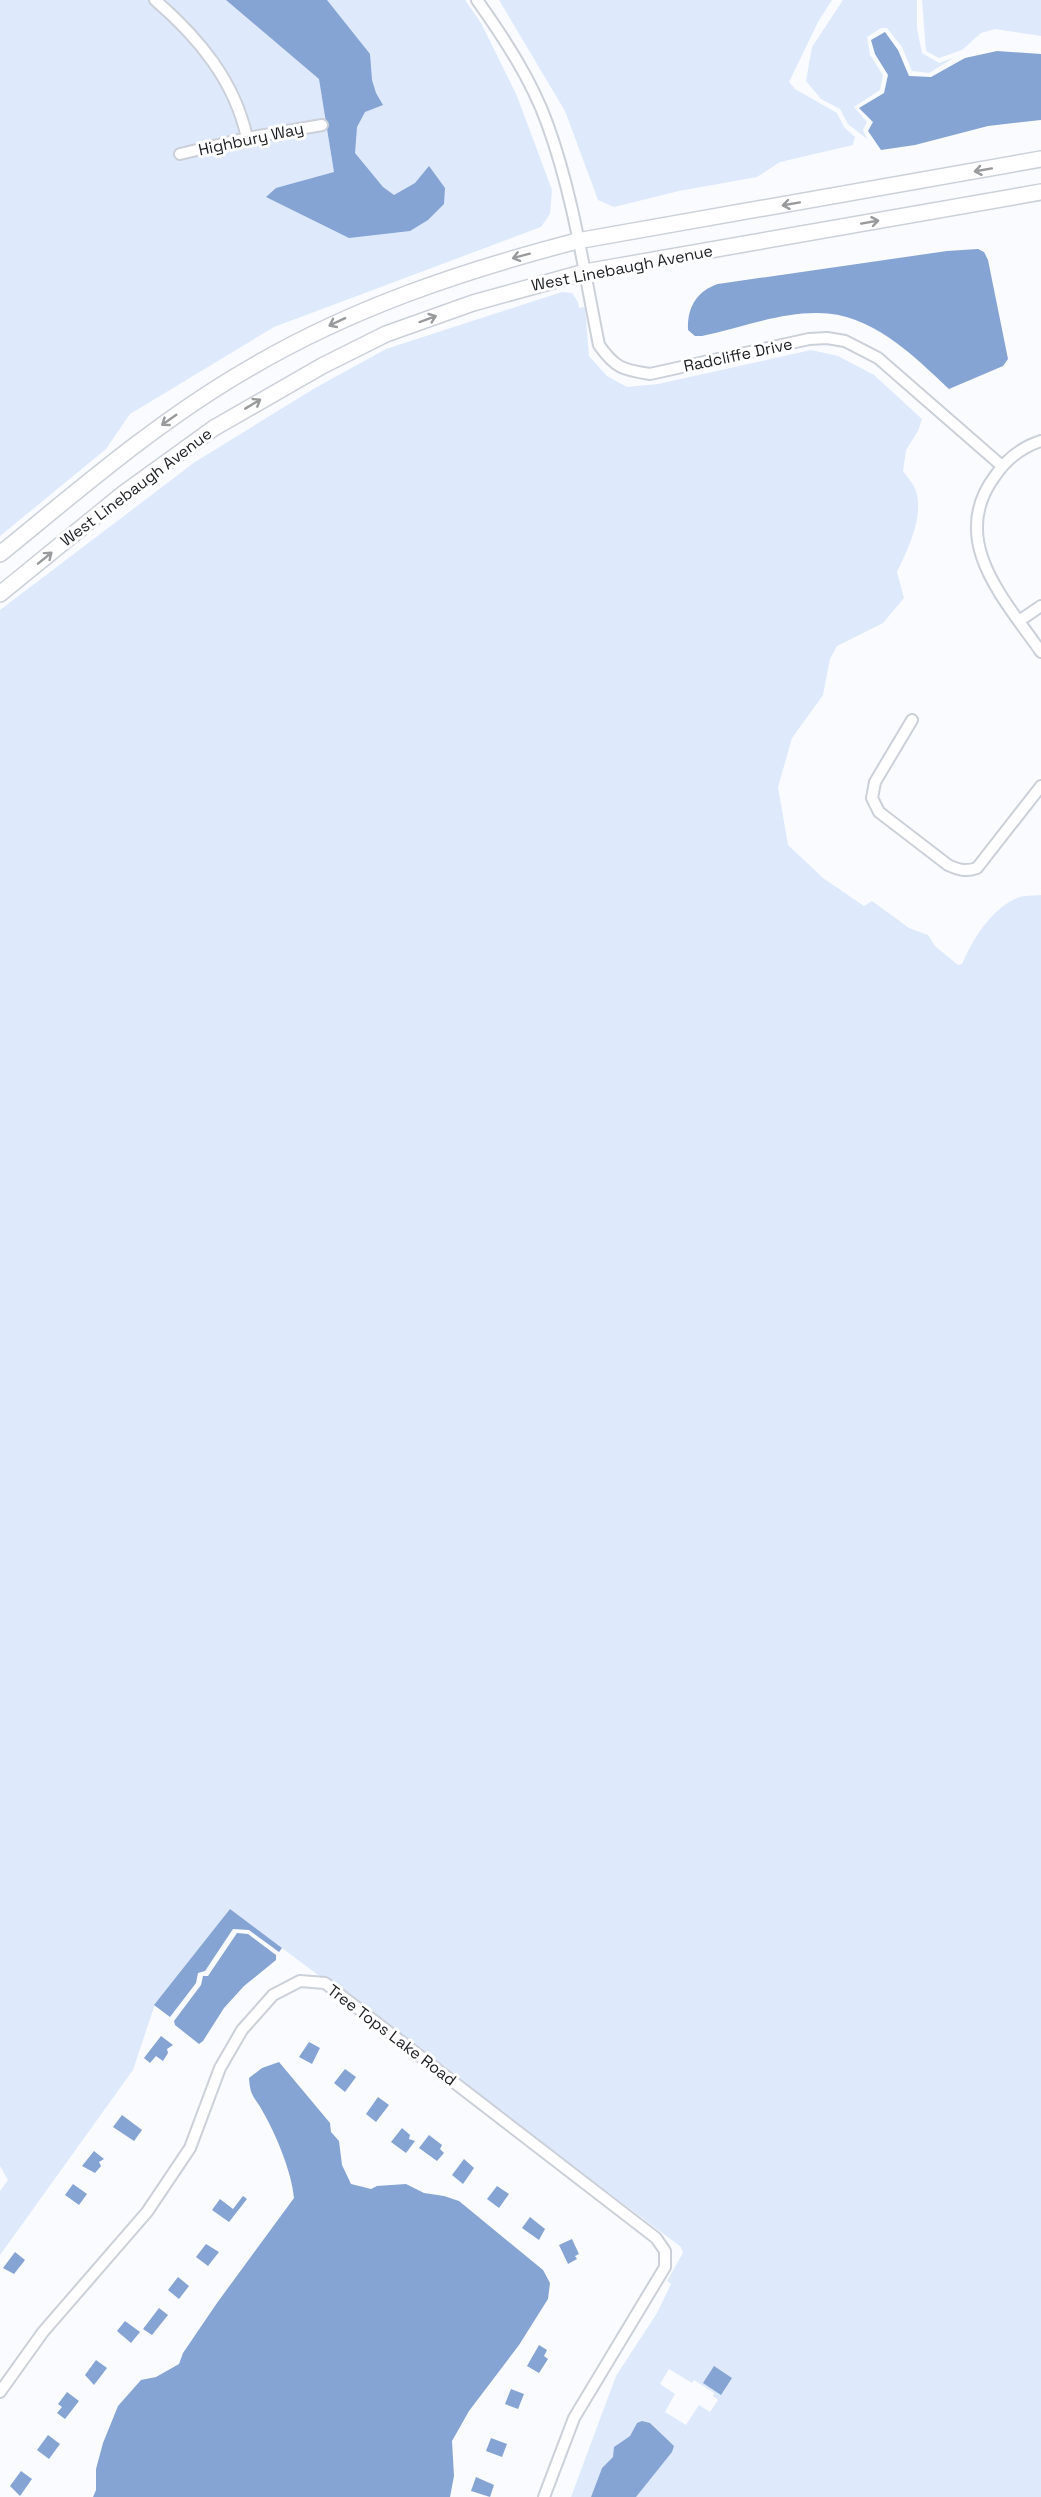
<svg xmlns="http://www.w3.org/2000/svg" width="1041" height="2497" font-family="'Space Grotesk',sans-serif">
  <rect width="100%" height="100%" fill="#f9fbff"/>
  <g fill="#deeafc" fill-rule="evenodd">
    <path d="M0 0H465L481 23 517 96 552 190 550 214 541 227 274 327 130 414 106 449 0 536Z"/>
    <path d="M499 0H832L818 22 789 82 795 89 837 113 844 127 855 137 853 145 780 162 757 177 679 191 614 207 598 200 565 111Z"/>
    <path d="M843 0H917V29L922 53 939 63 955 57 929 73 912 71 902 47 887 28H881L867 37 870 55 883 75 880 90 854 107 867 122 863 130 867 139 848 124 840 109 821 99 806 81 812 47Z"/>
    <path d="M922 0H1041V36L995 29 981 33 962 50 939 58 926 51Z"/>
    <path d="M562 292 572 293 578 302 579 308 585 307 589 356 607 376 627 387 658 384 811 350 838 356 874 375 922 419 918 431 906 450 903 471C907 477 914 484 916 491 924 517 908 549 897 572L904 598 883 623 837 646 830 659 823 695 792 738 778 787 788 845 823 878 864 906 872 901 909 928 928 935 935 946 958 965 962 964C973 939 991 909 1017 898 1023 895 1034 896 1041 895V2497H636L674 2447 650 2423H637L630 2436 618 2444 613 2458 602 2468 591 2497H571L616 2376 657 2313 671 2284 667 2281 683 2253 681 2247 230 1909 154 2007 133 2070 0 2255V2191L8 2180 0 2166V610L195 462 315 388 386 349ZM669 2369 692 2383 694 2380 714 2393 713 2396 718 2400 710 2412 699 2405 686 2425 665 2412 675 2394 660 2384Z"/>
  </g>
  <g fill="#85a3d3">
    <path d="M226 0H327L370 54 372 80 376 93 383 105 365 112 357 127 355 153 383 187 394 195 415 183 429 166 445 188 444 204 428 220 410 231 349 238 266 197 276 188 334 172 319 79Z"/>
    <path d="M885 32 898 50 909 76 931 77 965 58 997 51 1041 54V120L988 126 915 145 881 150 868 131 873 122 859 108 884 93 888 75 875 54 871 40Z"/>
    <path d="M978 249 984 252 988 260 1008 359 1003 366 949 389C912 354 870 312 816 313 778 313 739 328 702 336H695L688 330C687 307 697 291 718 284L947 251Z"/>
    <path d="M230 1909 282 1948 279 1952 249 1930 233 1929 205 1971 198 1973 196 1983 170 2017 154 2005Z"/>
    <path d="M237 1933 248 1934 276 1955V1960L244 1986 224 2008 203 2041 199 2044 175 2025 174 2021 201 1985 203 1976H208Z"/>
    <path d="M161 2036 173 2045 167 2049 168 2053 163 2061 156 2056 150 2063 144 2058Z"/>
    <path d="M309 2042 320 2048 312 2064 299 2057Z"/>
    <path d="M279 2062 330 2123 331 2132 339 2141 342 2165 351 2184 371 2189 377 2186 406 2184 424 2193 444 2196 459 2201 543 2270 550 2283 548 2299 519 2345 469 2411 452 2441 454 2476 450 2497H93L96 2490V2469L103 2443 118 2406 141 2380 156 2377 179 2364 183 2353 217 2303 294 2198C292 2173 276 2134 263 2112 255 2097 250 2097 249 2078L262 2068Z"/>
    <path d="M345 2069 356 2077 345 2092 334 2083Z"/>
    <path d="M378 2097 389 2105 376 2122 366 2114Z"/>
    <path d="M122 2115 142 2130 134 2141 113 2127Z"/>
    <path d="M402 2128 410 2135 409 2139 415 2141 406 2153 391 2142Z"/>
    <path d="M429 2135 442 2145 440 2149 444 2153 437 2161 419 2148Z"/>
    <path d="M94 2151 104 2159 99 2162 101 2166 95 2173 82 2166Z"/>
    <path d="M464 2159 474 2168 463 2184 452 2175Z"/>
    <path d="M73 2184 87 2194 79 2205 65 2195Z"/>
    <path d="M497 2186 509 2194 499 2208 487 2199Z"/>
    <path d="M243 2196 247 2199 229 2222 212 2210 220 2199 233 2209Z"/>
    <path d="M530 2217 545 2229 539 2240 522 2228Z"/>
    <path d="M572 2239 579 2254 575 2256 577 2259 568 2264 559 2245Z"/>
    <path d="M206 2244 219 2252 208 2266 196 2257Z"/>
    <path d="M15 2252 25 2260 14 2274 3 2268Z"/>
    <path d="M178 2277 189 2286 179 2299 168 2290Z"/>
    <path d="M159 2308 168 2315 152 2335 143 2329Z"/>
    <path d="M125 2321 140 2332 131 2343 117 2331Z"/>
    <path d="M539 2345 547 2350 544 2356 548 2359 539 2373 527 2366Z"/>
    <path d="M96 2360 107 2368 94 2385 85 2375Z"/>
    <path d="M714 2366 732 2378 721 2395 703 2383Z"/>
    <path d="M511 2389 524 2394 518 2409 505 2404Z"/>
    <path d="M67 2392 79 2401 65 2419 57 2413 62 2407 58 2404Z"/>
    <path d="M642 2421 650 2423 674 2446 672 2452 636 2497H591L602 2468 613 2457 614 2447 630 2436 637 2423Z"/>
    <path d="M48 2435 60 2444 49 2459 37 2450Z"/>
    <path d="M491 2438 507 2444 502 2457 486 2451Z"/>
    <path d="M21 2471 32 2479 20 2496 10 2486Z"/>
    <path d="M476 2477 494 2485 490 2497 471 2491Z"/>
  </g>
  <g fill="none" stroke-linecap="round" stroke-linejoin="round">
    <defs>
      <g id="minor">
        <path d="M155 0C198 37 235 81 247 138"/>
        <path d="M477 0C504 38 531 79 547 123 573 194 584 271 599 345 615 368 623 370 650 374L809 339 827 338 845 341 878 358 1002 466"/>
        <path d="M180 154 247 138 322 125"/>
        <path d="M1041 441C1022 447 1006 460 995 476 947 540 1005 600 1041 652"/>
        <path d="M1019 621 1041 606"/>
        <path d="M912 720 875 782 872 798 879 812 948 865C959 870 966 872 977 868L1041 786"/>
        <path d="M0 2392 43 2332 147 2212 190 2148 220 2068 242 2030 273 1995 300 1981 325 1983 656 2238 665 2251V2267L574 2418 544 2497"/>
      </g>
      <g id="secondary">
        <path d="M0 554C80 489 158 421 248 369 351 308 462 271 577 241L1041 159"/>
        <path d="M0 594 124 493 214 428 322 366 386 334 473 303 585 272 1041 192"/>
      </g>
    </defs>
    <use href="#minor" stroke="#cbd0d9" stroke-width="14"/>
    <use href="#secondary" stroke="#cbd0d9" stroke-width="18"/>
    <use href="#minor" stroke="#fff" stroke-width="10"/>
    <use href="#secondary" stroke="#fff" stroke-width="15"/>
  </g>
  <defs><path id="oneway-shaft" d="M-6 0H5M1.5-3L5.5 0L1.5 3" fill="none" stroke-width="1.6" stroke-linecap="round" stroke-linejoin="round" transform="scale(1.5)"/></defs>
  <g stroke="#999a9b">
    <use href="#oneway-shaft" transform="translate(983 170) rotate(170)"/>
    <use href="#oneway-shaft" transform="translate(791 204) rotate(170)"/>
    <use href="#oneway-shaft" transform="translate(870 222) rotate(-10)"/>
    <use href="#oneway-shaft" transform="translate(521 256) rotate(165)"/>
    <use href="#oneway-shaft" transform="translate(428 319) rotate(-20)"/>
    <use href="#oneway-shaft" transform="translate(337 322) rotate(155)"/>
    <use href="#oneway-shaft" transform="translate(253 404) rotate(-31)"/>
    <use href="#oneway-shaft" transform="translate(169 420) rotate(145)"/>
    <use href="#oneway-shaft" transform="translate(45 558) rotate(-39)"/>
  </g>
  <g text-anchor="middle" dominant-baseline="central" stroke-width="6" stroke-linejoin="round" paint-order="stroke">
    <g font-size="16" fill="#1c1e21" stroke="#fff">
      <text transform="translate(251 139) rotate(-12)">Highbury Way</text>
      <text transform="translate(622 268) rotate(-11)">West Linebaugh Avenue</text>
      <text transform="translate(738 355) rotate(-12)">Radcliffe Drive</text>
      <text transform="translate(136 487) rotate(-37)">West Linebaugh Avenue</text>
      <text transform="translate(392 2035) rotate(37)">Tree Tops Lake Road</text>
    </g>
  </g>
</svg>
